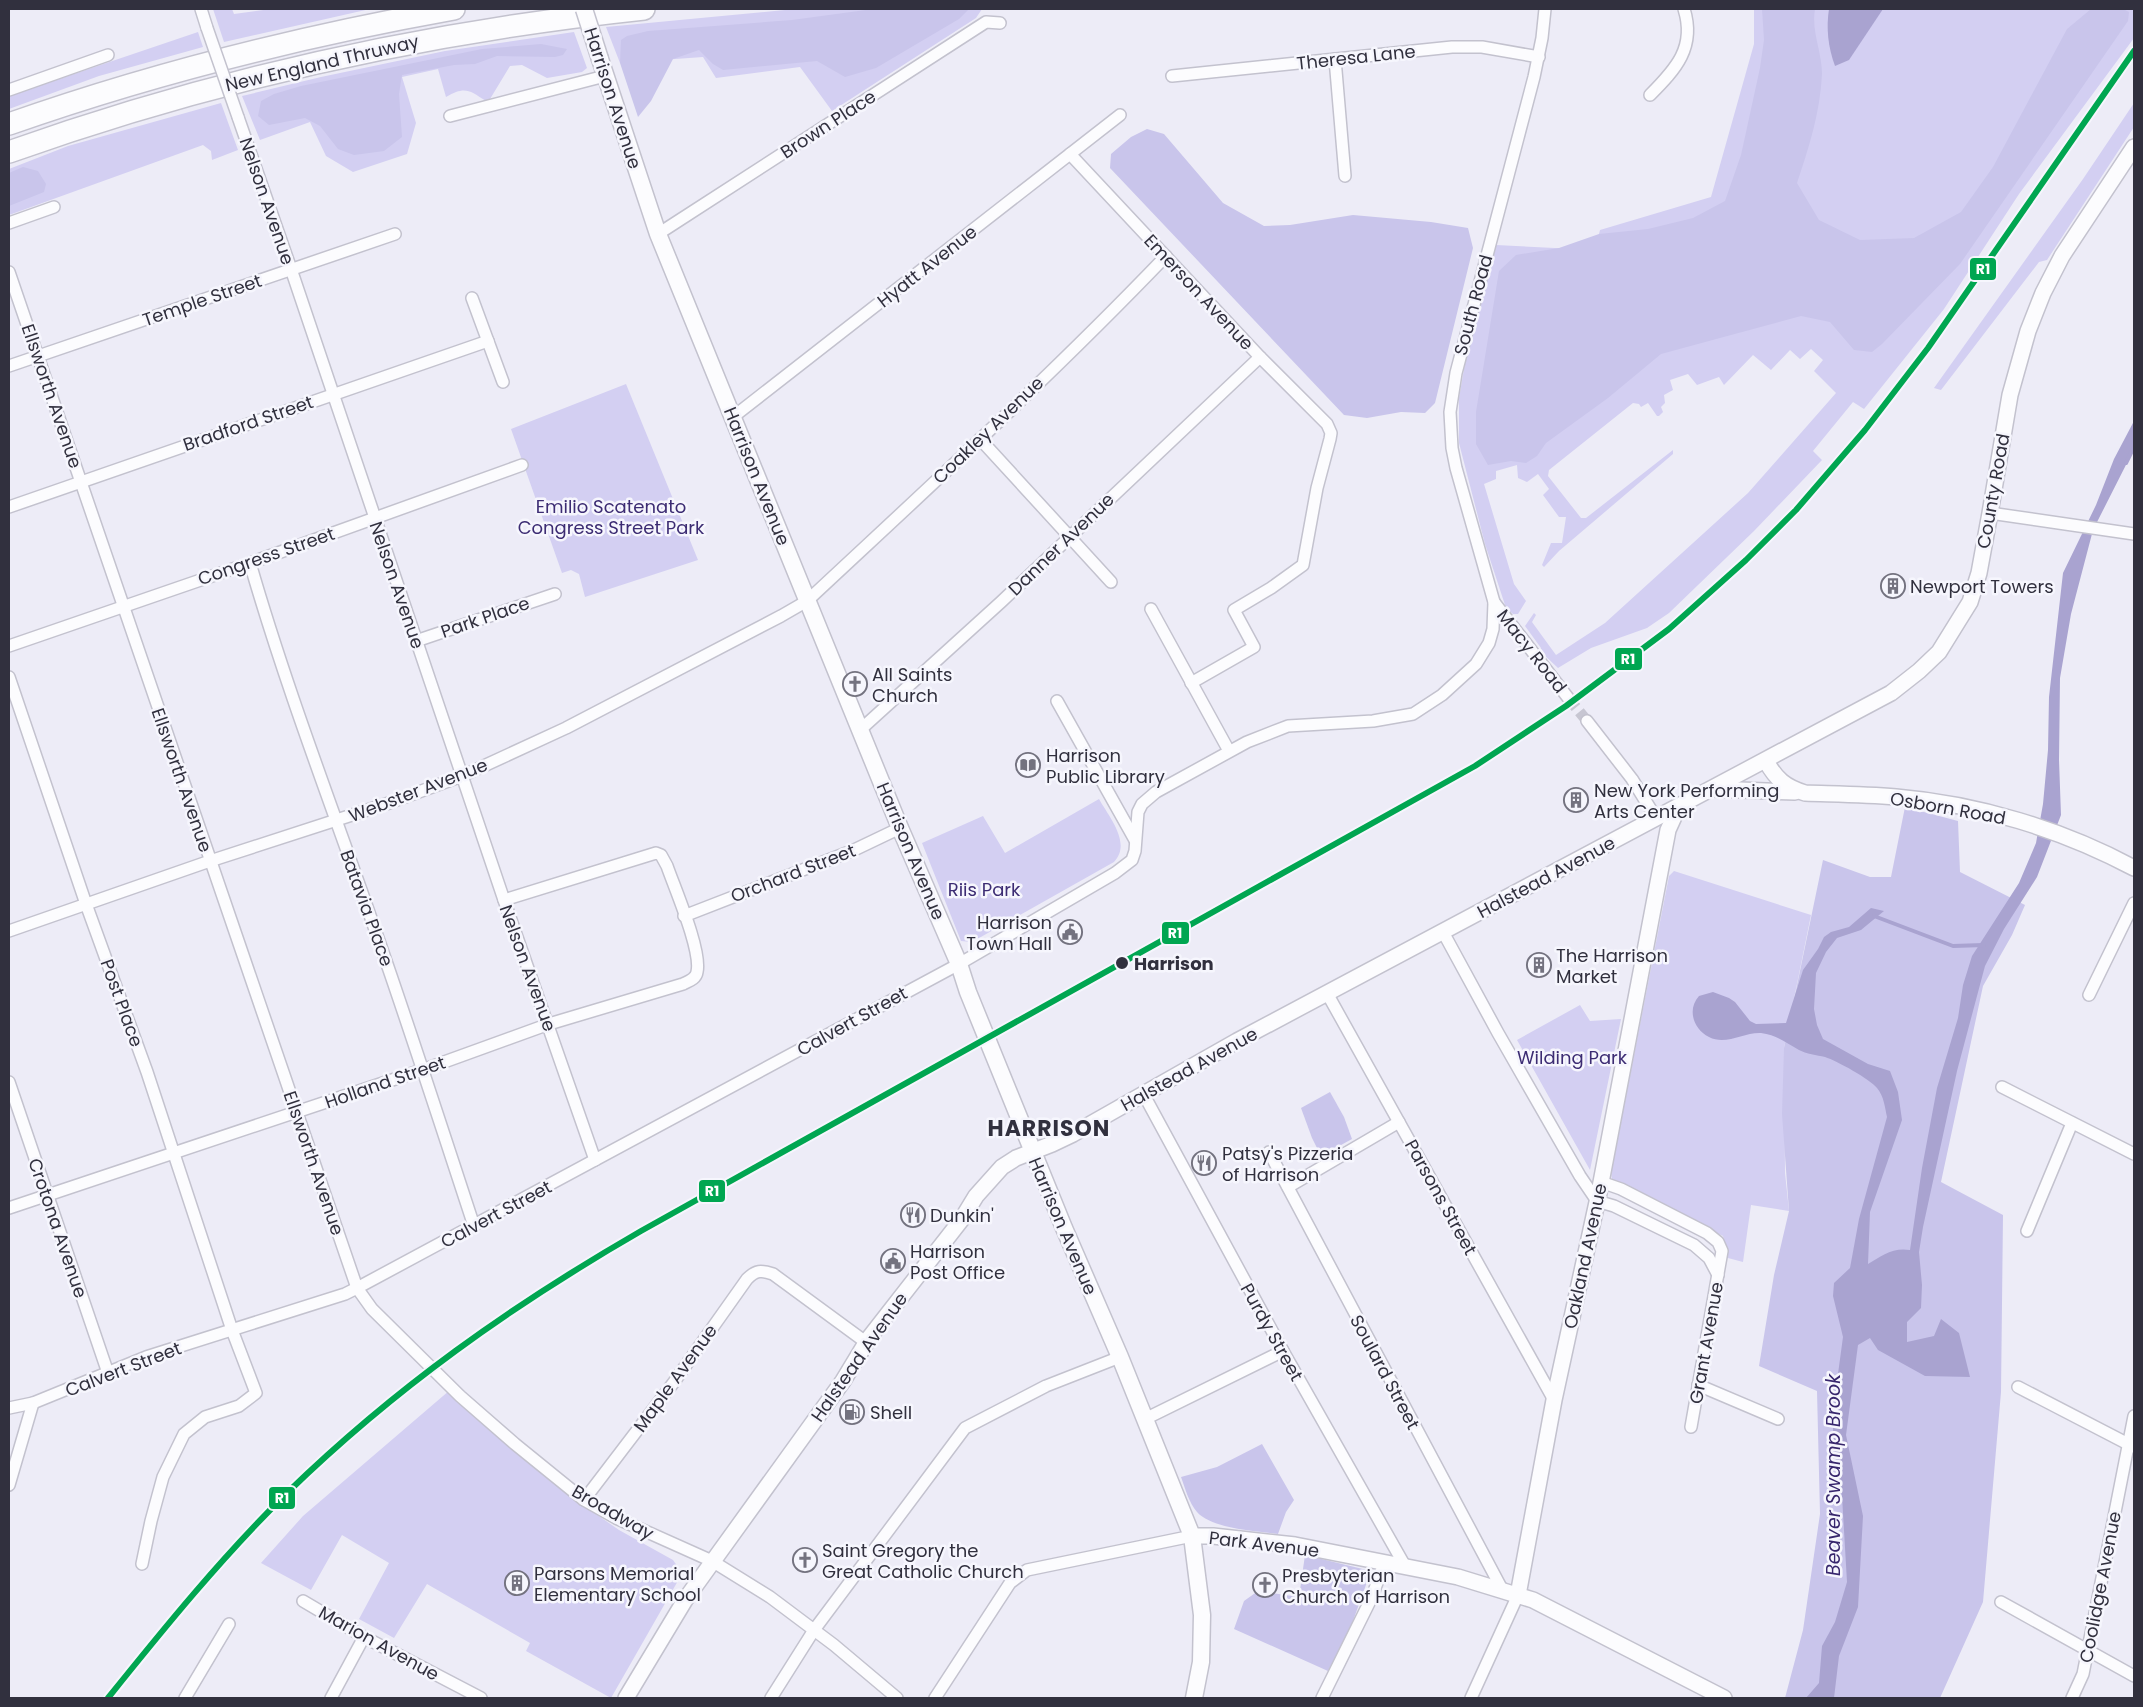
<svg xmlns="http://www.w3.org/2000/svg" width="2143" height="1707" font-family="Poppins,sans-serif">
  <rect width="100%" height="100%" fill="#edecf7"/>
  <g fill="#d3cff2">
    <path d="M213 9H232L234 14 271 9H370L224 42Z"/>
    <path d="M795 9H982L976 18 832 111 800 67 716 78 703 57 620 63 606 27Z"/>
    <path d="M1754 9H2134V38L2019 194 1944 309 1864 409 1853 402 1813 451 1822 460 1754 531 1669 613 1647 628 1591 648 1558 668 1540 651 1541 648 1525 626 1534 613 1536 615 1532 622 1556 655 1605 623 1748 493 1836 393 1814 371 1823 360 1811 349 1800 359 1790 350 1771 370 1753 355 1724 385 1719 377 1697 385 1688 374 1670 380 1673 390 1664 395 1665 403 1661 407 1663 412 1659 416H1657L1648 403 1641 407 1639 404 1633 403 1549 470 1548 476 1581 518H1586L1673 450V454L1559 551 1544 567 1542 565 1551 543H1562L1566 517H1559L1543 495 1549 489 1538 474 1527 482 1518 478 1517 465 1496 471V479L1484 484 1514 584 1526 601 1518 614H1513L1506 608 1485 544 1459 443V398L1468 346 1496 245 1595 250 1600 230 1711 197 1754 44Z"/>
    <path d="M198 32 203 47 99 76 9 109V96Z"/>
    <path d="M574 32 587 68 582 72 547 78 522 65 510 66 490 99 486 101C469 90 465 86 446 97L438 69 402 77 416 123 407 154 353 172 326 156 310 122 260 140 242 96 321 77 445 51Z"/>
    <path d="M221 103 238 150 212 160 211 151 203 145 9 215V169L68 146Z"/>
    <path d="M2134 103V127L2047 260 2039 262 1941 390 1934 388 2083 179Z"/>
    <path d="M626 384 698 560 585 597 579 574 571 570 562 573 511 429Z"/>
    <path d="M1099 799C1109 817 1132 843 1114 862L972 942 961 941 922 843 983 816 1005 853Z"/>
    <path d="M1674 871 1811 915 1784 1048 1785 1173 1789 1211 1751 1205 1743 1262 1728 1258 1723 1236 1618 1184 1612 1179 1611 1173 1669 876Z"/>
    <path d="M1580 1005 1590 1021 1621 1019 1590 1170 1517 1040Z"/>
    <path d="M450 1390 570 1496 619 1530 673 1560 680 1570 679 1579 611 1698 526 1651 530 1643 427 1584 394 1638 359 1619 389 1563 342 1535 311 1590 261 1563 303 1516Z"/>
  </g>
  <g fill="#c9c5eb">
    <path d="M873 9H969L959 19 876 68 845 77 817 61 723 70 713 64 699 50 673 59 651 101 638 117 620 63 621 40 627 36 648 31 792 20Z"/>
    <path d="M1762 9H1815C1811 31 1822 52 1822 74 1820 113 1809 147 1797 183L1819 220 1860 240 1914 238 1961 212 1993 167 2067 29 2091 9H2123L2129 12 2128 21 1960 264 1882 344 1872 352 1854 350 1830 322 1801 316 1661 354 1608 398 1546 443 1537 456 1526 463 1511 461 1488 465 1476 444V412L1499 271 1516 255 1559 248 1599 234 1648 229 1693 218 1725 201 1741 155 1760 68 1764 40Z"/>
    <path d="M541 44 567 49 563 55 555 57 497 56 475 64 454 65 402 75 399 94 402 137 384 151 354 155 338 149 320 126 305 118 269 125 258 116 261 101 274 94 301 86 482 49Z"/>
    <path d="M1147 129 1164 134 1223 203 1264 226 1290 225 1353 215 1431 222 1468 228 1473 248 1435 403 1425 413 1401 412 1367 418 1344 415 1110 168 1111 154 1131 137Z"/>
    <path d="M23 167 38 171 46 184 44 192 9 206V173Z"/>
    <path d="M1905 807 1958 821 1960 872 2025 905 2012 935 1983 986 1941 1182 2003 1215 2001 1392 1983 1602 1940 1698H1785L1803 1630 1820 1514 1817 1391 1759 1366 1774 1275 1789 1211 1782 1114 1784 1048 1823 860 1870 877H1891Z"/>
    <path d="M1330 1092 1344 1117 1352 1139 1321 1156 1312 1138 1301 1108Z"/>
    <path d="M1262 1444 1294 1500 1286 1512 1278 1534C1257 1531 1212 1529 1197 1512 1189 1503 1185 1488 1181 1477L1217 1467Z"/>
    <path d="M1305 1555 1371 1571 1349 1632 1328 1671 1234 1629 1244 1601 1258 1591 1299 1597Z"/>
  </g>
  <g fill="#a9a3d0">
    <path d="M1829 9H1883L1849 60 1835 66C1828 47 1826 28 1829 9Z"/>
    <path d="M2134 421 2133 451 2093 530 2071 614 2060 678 2059 760 2061 815 2037 877 2004 929 1985 966 1957 1071 1923 1227 1919 1252 1922 1285 1921 1308 1907 1322V1342L1934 1336 1941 1319 1959 1333 1970 1377 1925 1376 1878 1350 1870 1338 1858 1345 1846 1435 1863 1516 1858 1607 1839 1656 1834 1698H1806L1819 1683 1822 1646 1835 1622 1847 1582 1842 1496 1837 1471 1833 1429 1835 1396 1843 1337 1833 1296 1834 1283 1850 1268 1859 1219 1887 1117C1885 1108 1884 1096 1877 1088 1870 1079 1837 1061 1825 1057 1817 1055 1806 1054 1799 1050 1786 1043 1777 1035 1761 1033 1744 1032 1726 1046 1709 1037 1693 1029 1687 1009 1699 996L1713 992 1729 998 1735 1002 1750 1021 1756 1024 1786 1023 1803 970 1818 949 1824 937 1831 932 1849 927 1871 908 1884 911 1861 930 1837 938 1826 952 1816 973 1814 1009 1817 1025 1823 1039 1868 1064 1890 1071 1898 1092 1902 1120 1870 1212 1868 1264C1881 1256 1893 1247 1910 1250L1922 1168 1937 1088 1958 1018 1963 985 1972 956 2019 883 2036 843 2043 804 2048 750 2049 697 2063 573 2096 505 2114 459Z"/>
  </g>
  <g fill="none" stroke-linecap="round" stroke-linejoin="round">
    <g stroke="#a9a3d0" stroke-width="4">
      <path d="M2126 463 2134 447"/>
      <path d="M1874 916 1953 946 1984 945"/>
    </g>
    <path stroke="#c7c6d2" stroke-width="11" stroke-dasharray="11 5.5" stroke-linecap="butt" d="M1569 699 1587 721"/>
    <defs>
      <g id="minor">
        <path d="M201 9 207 28"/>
        <path d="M1335 59 1345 176"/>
        <path d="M1172 76 1452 47H1482L1539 57"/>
        <path d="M9 90 108 55"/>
        <path d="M1650 95C1676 69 1696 47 1684 9"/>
        <path d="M450 116 605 76"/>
        <path d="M238 117 291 269 504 900 595 1160"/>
        <path d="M1070 154 1260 357 1327 424 1331 433 1330 439 1317 488 1303 565 1271 588 1234 610 1254 647 1191 683"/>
        <path d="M9 223 54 207"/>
        <path d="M658 234 986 22 1000 23"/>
        <path d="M9 272 357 1288 372 1309 460 1396 515 1444 584 1500 616 1518 712 1561 770 1597 834 1645 897 1698"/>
        <path d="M472 298 503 382"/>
        <path d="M9 366 395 234"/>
        <path d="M733 417 1120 115"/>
        <path d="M980 439 1111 582"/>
        <path d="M9 507 488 341"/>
        <path d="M1990 513 2134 534"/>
        <path d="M250 563C289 698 341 830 387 964 417 1051 445 1138 474 1226"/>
        <path d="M1494 602 1569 699"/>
        <path d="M1151 609 1229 751"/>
        <path d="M416 641 555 594"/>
        <path d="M9 646 250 563 522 465"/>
        <path d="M9 677 86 904 147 1072 232 1330 256 1393 239 1406 205 1417 184 1434 163 1477 151 1521 142 1564"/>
        <path d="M1057 701 1135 840"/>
        <path d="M1587 721 1632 779 1656 818"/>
        <path d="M860 730 1001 602 1260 357"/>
        <path d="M684 916 854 850 900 828"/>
        <path d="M9 931 210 861 389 803 462 776 566 728 781 616 807 601C928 488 1051 376 1166 256"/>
        <path d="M1443 932 1498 1033 1580 1176 1597 1201 1614 1206 1694 1245 1709 1258 1718 1275"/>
        <path d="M1328 995 1554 1400"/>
        <path d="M2089 995 2134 903"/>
        <path d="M9 1082 108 1373"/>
        <path d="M2002 1087 2134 1154"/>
        <path d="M1144 1095 1283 1351 1405 1566"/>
        <path d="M1269 1152 1503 1591"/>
        <path d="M1601 1182 1621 1189 1707 1233 1718 1242 1722 1251 1691 1427"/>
        <path d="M1288 1187 1399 1122"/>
        <path d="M9 1208 422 1070 549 1024 683 984C689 981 696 979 697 972 702 951 675 889 667 866L661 855 656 853 504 900"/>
        <path d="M2027 1231 2072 1123"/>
        <path d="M1698 1385 1778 1419"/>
        <path d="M2018 1387 2134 1447"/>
        <path d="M9 1408 33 1403 146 1357 345 1294 357 1288 959 964 1115 873 1132 860 1135 851 1138 812 1142 804 1156 792 1247 742 1288 726 1373 721 1413 714 1442 695 1476 664 1489 643 1493 629 1494 602 1456 468 1452 448 1450 412 1456 373 1534 77 1542 38 1545 9"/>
        <path d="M1145 1419 1283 1351"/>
        <path d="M9 1485 33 1403"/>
        <path d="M584 1500 674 1382 747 1279C756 1270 761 1270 773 1274L867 1343"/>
        <path d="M303 1601 364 1637 481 1698"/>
        <path d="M2001 1602 2134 1676"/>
        <path d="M185 1698 229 1624"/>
        <path d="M331 1698 364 1637"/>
        <path d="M771 1698 814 1630 965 1428 1046 1386 1120 1357"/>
        <path d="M935 1698 1010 1583 1027 1570 1192 1536"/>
        <path d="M1322 1698 1372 1597 1384 1563"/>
        <path d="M1471 1698 1518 1595"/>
        <path d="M2072 1698 2083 1674 2134 1416"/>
      </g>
      <g id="tertiary">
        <path d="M1766 761C1776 779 1785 787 1805 793 1835 794 1865 794 1896 797 1978 804 2061 829 2134 868"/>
        <path d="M1713 789 1795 792"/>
        <path d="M1192 1536H1213L1295 1545 1458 1577 1533 1600 1724 1698"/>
        <path d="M1518 1595 1554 1400 1599 1193 1668 830 1678 808"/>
        <path d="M626 1698 685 1600 843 1381 869 1338 962 1219 976 1196 1002 1167 1016 1158 1052 1144 1073 1134 1237 1041 1891 693 1919 671 1939 652 1970 602 1979 573 1990 513 2010 395 2028 331 2043 293 2062 256 2134 147"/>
      </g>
      <path id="secondary" d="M600 59 658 234 900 828 959 964 968 992 1064 1228 1120 1357 1192 1536 1202 1615 1201 1662 1194 1698"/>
      <g id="motorway">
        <path d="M9 124C154 73 303 36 454 9"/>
        <path d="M9 152C214 79 427 32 644 9"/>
      </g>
    </defs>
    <use href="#minor" stroke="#c3c2ce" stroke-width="14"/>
    <use href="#tertiary" stroke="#c3c2ce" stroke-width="18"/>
    <use href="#secondary" stroke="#c3c2ce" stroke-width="19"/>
    <use href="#motorway" stroke="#c3c2ce" stroke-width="24"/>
    <use href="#minor" stroke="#fcfcfe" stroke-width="11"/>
    <use href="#tertiary" stroke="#fcfcfe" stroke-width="15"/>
    <use href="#secondary" stroke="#fcfcfe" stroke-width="16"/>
    <use href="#motorway" stroke="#fcfcfe" stroke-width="21"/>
    <defs>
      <path id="minor-bridge" d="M207 28 238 117"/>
      <path id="secondary-bridge" d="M584 9 600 59"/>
    </defs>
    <use href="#minor-bridge" stroke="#c3c2ce" stroke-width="14" stroke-linecap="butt"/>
    <use href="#secondary-bridge" stroke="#c3c2ce" stroke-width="19" stroke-linecap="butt"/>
    <use href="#minor-bridge" stroke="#fcfcfe" stroke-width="11"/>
    <use href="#secondary-bridge" stroke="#fcfcfe" stroke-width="16"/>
    <defs>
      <path id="rail-1" d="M108 1698C165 1627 222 1557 287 1493 395 1388 511 1306 641 1231L1475 766 1566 706 1669 629 1746 560 1796 510 1865 430 1928 348 2134 51"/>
    </defs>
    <use href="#rail-1" stroke="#f6f6fd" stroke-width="10"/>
    <use href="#rail-1" stroke="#00a651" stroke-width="6"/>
  </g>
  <defs>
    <symbol id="building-ring" viewBox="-11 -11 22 22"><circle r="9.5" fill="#f6f6fd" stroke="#73727f" stroke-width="1.5"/><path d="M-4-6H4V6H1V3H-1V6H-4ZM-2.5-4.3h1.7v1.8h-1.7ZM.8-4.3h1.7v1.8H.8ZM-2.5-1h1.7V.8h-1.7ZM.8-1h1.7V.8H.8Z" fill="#73727f"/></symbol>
    <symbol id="church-ring" viewBox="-11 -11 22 22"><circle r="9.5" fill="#f6f6fd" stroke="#73727f" stroke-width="1.5"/><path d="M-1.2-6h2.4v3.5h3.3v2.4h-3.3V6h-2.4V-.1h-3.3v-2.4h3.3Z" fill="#73727f"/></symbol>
    <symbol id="library-ring" viewBox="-11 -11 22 22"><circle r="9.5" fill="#f6f6fd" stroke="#73727f" stroke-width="1.5"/><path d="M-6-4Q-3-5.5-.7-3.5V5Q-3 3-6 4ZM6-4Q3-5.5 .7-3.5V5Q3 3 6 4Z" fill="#73727f"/></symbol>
    <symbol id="civic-ring" viewBox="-11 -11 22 22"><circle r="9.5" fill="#f6f6fd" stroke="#73727f" stroke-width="1.5"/><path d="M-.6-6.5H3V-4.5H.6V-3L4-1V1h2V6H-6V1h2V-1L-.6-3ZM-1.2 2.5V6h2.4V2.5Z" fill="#73727f"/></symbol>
    <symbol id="restaurant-ring" viewBox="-11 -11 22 22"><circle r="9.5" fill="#f6f6fd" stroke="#73727f" stroke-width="1.5"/><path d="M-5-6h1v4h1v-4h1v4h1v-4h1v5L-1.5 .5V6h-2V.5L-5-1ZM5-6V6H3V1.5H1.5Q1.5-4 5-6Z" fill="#73727f"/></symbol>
    <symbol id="fuel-ring" viewBox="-11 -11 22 22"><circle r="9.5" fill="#f6f6fd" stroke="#73727f" stroke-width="1.5"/><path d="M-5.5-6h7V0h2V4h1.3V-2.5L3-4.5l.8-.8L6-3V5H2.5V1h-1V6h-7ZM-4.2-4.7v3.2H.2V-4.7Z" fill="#73727f"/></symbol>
  </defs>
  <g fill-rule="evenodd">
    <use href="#building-ring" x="1879" y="572" width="28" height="28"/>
    <use href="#church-ring" x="841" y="670" width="28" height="28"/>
    <use href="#library-ring" x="1014" y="751" width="28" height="28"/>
    <use href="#building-ring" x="1562" y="786" width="28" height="28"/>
    <use href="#civic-ring" x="1056" y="918" width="28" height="28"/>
    <use href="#building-ring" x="1525" y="951" width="28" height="28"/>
    <use href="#restaurant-ring" x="1190" y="1149" width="28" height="28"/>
    <use href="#restaurant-ring" x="899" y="1201" width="28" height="28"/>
    <use href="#civic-ring" x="879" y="1247" width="28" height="28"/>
    <use href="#fuel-ring" x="838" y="1398" width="28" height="28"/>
    <use href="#church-ring" x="791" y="1546" width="28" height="28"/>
    <use href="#building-ring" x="503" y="1569" width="28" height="28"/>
    <use href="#church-ring" x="1251" y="1571" width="28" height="28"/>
  </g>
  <circle fill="#31303e" stroke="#f6f6fd" stroke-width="2" cx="1122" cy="963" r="7"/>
  <g text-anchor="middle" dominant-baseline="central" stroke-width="5" stroke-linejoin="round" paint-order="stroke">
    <g font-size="18" fill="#31303e" stroke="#f6f6fd">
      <text transform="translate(1356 57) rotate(-6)">Theresa Lane</text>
      <text transform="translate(322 63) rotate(-13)">New England Thruway</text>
      <text transform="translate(613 98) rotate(72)">Harrison Avenue</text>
      <text transform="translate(828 124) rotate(-33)">Brown Place</text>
      <text transform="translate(267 201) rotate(71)">Nelson Avenue</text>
      <text transform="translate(927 266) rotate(-38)">Hyatt Avenue</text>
      <text transform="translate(1199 292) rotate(47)">Emerson Avenue</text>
      <text transform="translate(202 300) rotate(-19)">Temple Street</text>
      <text transform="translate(1473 305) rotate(-75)">South Road</text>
      <text transform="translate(52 396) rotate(71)">Ellsworth Avenue</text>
      <text transform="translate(248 423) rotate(-19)">Bradford Street</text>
      <text transform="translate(988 430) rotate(-44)">Coakley Avenue</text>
      <text transform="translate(757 476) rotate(68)">Harrison Avenue</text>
      <text transform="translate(1993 491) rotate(-80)">County Road</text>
      <text transform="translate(1061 544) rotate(-44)">Danner Avenue</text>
      <text transform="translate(266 556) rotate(-19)">Congress Street</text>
      <text transform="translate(397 585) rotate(71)">Nelson Avenue</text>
      <text transform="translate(485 617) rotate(-19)">Park Place</text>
      <text transform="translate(1532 651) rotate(52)">Macy Road</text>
      <text transform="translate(182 780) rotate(71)">Ellsworth Avenue</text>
      <text transform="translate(418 790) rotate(-21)">Webster Avenue</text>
      <text transform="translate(1948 808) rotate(10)">Osborn Road</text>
      <text transform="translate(911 851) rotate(67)">Harrison Avenue</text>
      <text transform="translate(793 873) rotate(-21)">Orchard Street</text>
      <text transform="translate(1546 877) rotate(-28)">Halstead Avenue</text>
      <text transform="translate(367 908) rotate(70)">Batavia Place</text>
      <text transform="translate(528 968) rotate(70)">Nelson Avenue</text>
      <text transform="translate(122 1003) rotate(70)">Post Place</text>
      <text transform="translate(852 1021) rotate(-29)">Calvert Street</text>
      <text transform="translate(1189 1069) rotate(-29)">Halstead Avenue</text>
      <text transform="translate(385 1082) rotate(-19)">Holland Street</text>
      <text transform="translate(314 1163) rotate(71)">Ellsworth Avenue</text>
      <text transform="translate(1441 1197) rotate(61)">Parsons Street</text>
      <text transform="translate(496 1214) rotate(-28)">Calvert Street</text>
      <text transform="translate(1063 1226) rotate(67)">Harrison Avenue</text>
      <text transform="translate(58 1228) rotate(71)">Crotona Avenue</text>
      <text transform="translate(1585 1256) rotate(-78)">Oakland Avenue</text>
      <text transform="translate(1272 1332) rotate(61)">Purdy Street</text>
      <text transform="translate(1706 1343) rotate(-80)">Grant Avenue</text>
      <text transform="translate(859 1357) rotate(-55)">Halstead Avenue</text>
      <text transform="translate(123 1369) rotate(-21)">Calvert Street</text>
      <text transform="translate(1385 1372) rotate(62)">Soulard Street</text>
      <text transform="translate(675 1378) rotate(-54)">Maple Avenue</text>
      <text transform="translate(613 1512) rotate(30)">Broadway</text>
      <text transform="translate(1264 1544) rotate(7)">Park Avenue</text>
      <text transform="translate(2100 1587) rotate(-79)">Coolidge Avenue</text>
      <text transform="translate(379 1643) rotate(29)">Marion Avenue</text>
    </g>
    <g font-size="18" fill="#3c2c73" stroke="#f6f6fd">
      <text x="611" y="506">Emilio Scatenato<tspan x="611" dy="21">Congress Street Park</tspan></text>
      <text x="984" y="889">Riis Park</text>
      <text x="1572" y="1057">Wilding Park</text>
    </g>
    <g font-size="18" fill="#31303e" stroke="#f6f6fd" text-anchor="start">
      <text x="1910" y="586">Newport Towers</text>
      <text x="872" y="674">All Saints<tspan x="872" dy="21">Church</tspan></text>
      <text x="1046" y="755">Harrison<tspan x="1046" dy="21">Public Library</tspan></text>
      <text x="1594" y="790">New York Performing<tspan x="1594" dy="21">Arts Center</tspan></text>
      <text x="1052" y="922" text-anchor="end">Harrison<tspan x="1052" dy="21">Town Hall</tspan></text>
      <text x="1556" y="955">The Harrison<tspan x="1556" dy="21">Market</tspan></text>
      <text x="1222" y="1153">Patsy's Pizzeria<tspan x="1222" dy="21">of Harrison</tspan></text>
      <text x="930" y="1215">Dunkin'</text>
      <text x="910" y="1251">Harrison<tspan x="910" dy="21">Post Office</tspan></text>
      <text x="870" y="1412">Shell</text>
      <text x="822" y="1550">Saint Gregory the<tspan x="822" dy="21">Great Catholic Church</tspan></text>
      <text x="534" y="1573">Parsons Memorial<tspan x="534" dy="21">Elementary School</tspan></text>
      <text x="1282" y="1575">Presbyterian<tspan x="1282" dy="21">Church of Harrison</tspan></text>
    </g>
    <g font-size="18" font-weight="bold" fill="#31303e" stroke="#f6f6fd" text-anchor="start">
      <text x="1134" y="963">Harrison</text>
    </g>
    <g font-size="19" font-style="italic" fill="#37266d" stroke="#f6f6fd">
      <text transform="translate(1833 1475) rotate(-90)">Beaver Swamp Brook</text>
    </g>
    <g font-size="22" font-weight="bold" letter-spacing="1" fill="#31303e" stroke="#f6f6fd">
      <text x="1049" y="1128">HARRISON</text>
    </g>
  </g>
  <g stroke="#f6f6fd" stroke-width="2">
    <rect x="1969" y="257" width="28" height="24" rx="5" fill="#00a651"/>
    <rect x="1614" y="647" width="29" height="24" rx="5" fill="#00a651"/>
    <rect x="1161" y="921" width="29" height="24" rx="5" fill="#00a651"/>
    <rect x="698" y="1179" width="28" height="24" rx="5" fill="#00a651"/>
    <rect x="268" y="1486" width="28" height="24" rx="5" fill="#00a651"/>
  </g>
  <g font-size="14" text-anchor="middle" font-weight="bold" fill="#fff">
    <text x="1983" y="274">R1</text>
    <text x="1628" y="664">R1</text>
    <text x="1175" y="938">R1</text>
    <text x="712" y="1196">R1</text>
    <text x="282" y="1503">R1</text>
  </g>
  <rect width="2143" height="1707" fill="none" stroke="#31303e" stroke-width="20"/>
</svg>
